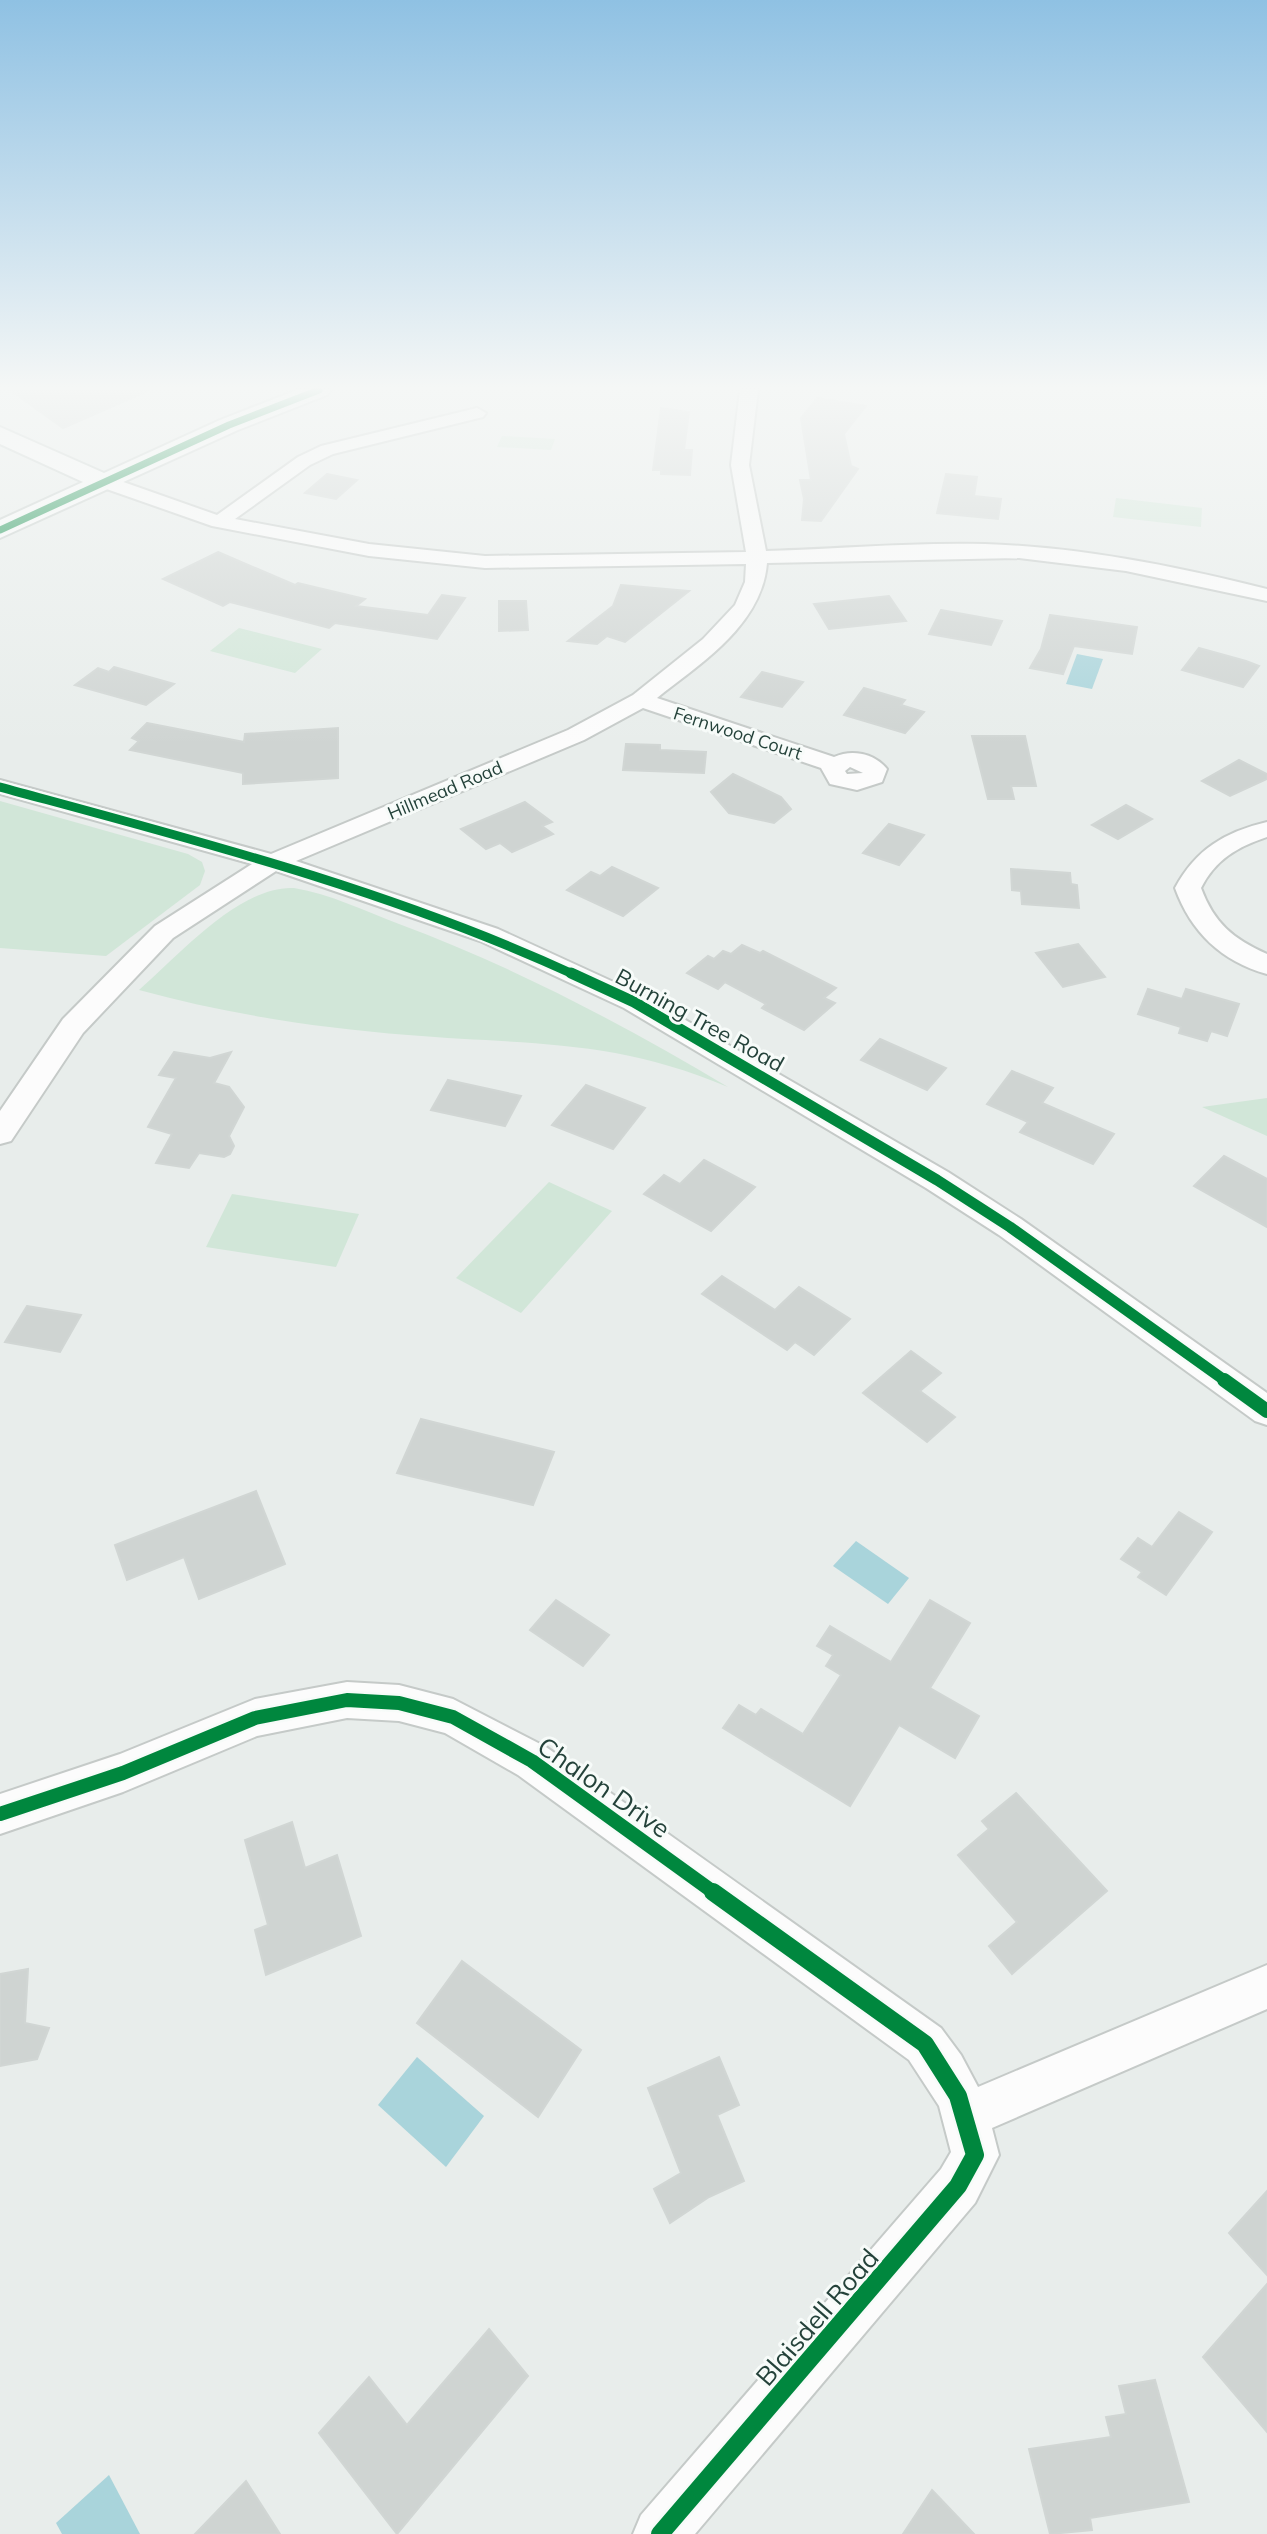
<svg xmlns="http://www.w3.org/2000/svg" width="1267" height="2534" font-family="Mulish,sans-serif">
  <rect width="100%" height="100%" fill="#e8edeb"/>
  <g fill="#d1e6d8">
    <path d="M502 436 555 439 551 450 497 447Z"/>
    <path d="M1116 498 1202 508 1201 527 1113 517Z"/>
    <path d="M239 628 322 649 295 673 210 651Z"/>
    <path d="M0 801 188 854 202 862 205 871 200 885 106 956 0 948Z"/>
    <path d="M294 888C330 894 365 911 399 924 515 967 622 1024 728 1087 613 1038 527 1045 408 1035 317 1028 227 1014 139 990 178 956 240 885 294 888Z"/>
    <path d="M1267 1098V1136L1202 1107Z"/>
    <path d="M549 1182 612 1211 521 1313 456 1278Z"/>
    <path d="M232 1194 359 1214 336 1267 206 1247Z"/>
  </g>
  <g fill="#a9d4db">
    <path d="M1077 654 1103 659 1092 689 1066 684Z"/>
    <path d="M856 1541 909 1578 888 1604 833 1566Z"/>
    <path d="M417 2057 484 2116 446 2167 378 2105Z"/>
    <path d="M109 2475 140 2534H62L56 2523Z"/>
  </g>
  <g fill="#cfd4d2" stroke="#d1d6d4" stroke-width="2">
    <path d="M10 390H150L63 428Z"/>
    <path d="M817 398 866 406 844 434 851 466 858 469 821 521 802 520 804 499 800 480H811L801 418Z"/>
    <path d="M661 408 689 412 684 450H692L690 475 661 474V470H653Z"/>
    <path d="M327 474 357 480 336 499 305 493Z"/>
    <path d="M946 474 977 477 974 496 1001 499 998 519 937 513Z"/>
    <path d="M218 552 295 585 298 583 365 599 356 606 428 615 442 595 465 598 437 639 335 623 329 628 230 602 223 606 163 579Z"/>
    <path d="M621 585 689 591 625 642 607 636 597 644 568 641 613 606Z"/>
    <path d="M889 596 906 621 829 629 814 604Z"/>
    <path d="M499 601H526L528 630 499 631Z"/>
    <path d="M941 610 1002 621 991 645 929 634Z"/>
    <path d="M1050 615 1137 627 1132 654 1074 646 1063 674 1030 668 1041 649Z"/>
    <path d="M1199 648 1246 661 1259 666 1243 687 1182 670Z"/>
    <path d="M114 667 174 684 146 705 75 685 98 668 109 672Z"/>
    <path d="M762 672 803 682 782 707 741 697Z"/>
    <path d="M864 688 905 700 901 705 924 712 905 733 844 715Z"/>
    <path d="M147 723 244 742 245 734 338 728V778L243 784V773L130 750 139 741 132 738Z"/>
    <path d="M972 736H1025L1036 786H1011L1014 799H988Z"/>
    <path d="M626 744 660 745V750L706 752 704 773 623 770Z"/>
    <path d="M1239 760 1267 774V779L1230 796 1202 781Z"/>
    <path d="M733 774 781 797 791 809 774 823 729 813 711 792Z"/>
    <path d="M525 802 552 822 542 826 553 834 512 852 500 843 486 849 461 829Z"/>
    <path d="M1126 805 1152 819 1118 839 1092 825Z"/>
    <path d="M889 824 924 835 899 865 863 853Z"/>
    <path d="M612 867 658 888 623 916 567 890 591 872 600 876Z"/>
    <path d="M1011 869 1070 873 1071 884 1077 885 1079 908 1022 904 1021 891 1012 890Z"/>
    <path d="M1078 944 1105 977 1063 987 1036 953Z"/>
    <path d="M742 945 760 953 763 951 836 988 824 998 835 1003 804 1030 762 1008 766 1004 725 982 718 989 687 973 708 956 714 959 723 951 731 954Z"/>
    <path d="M1148 989 1182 999 1186 989 1239 1004 1227 1036 1211 1031 1207 1041 1179 1033 1181 1027 1138 1014Z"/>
    <path d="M880 1039 946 1068 927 1090 861 1060Z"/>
    <path d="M174 1052 210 1058 231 1052 214 1083 229 1087 244 1107 229 1136 234 1146 230 1154 224 1157 199 1153 189 1168 156 1163 172 1134 148 1127 176 1078 159 1075Z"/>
    <path d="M1012 1071 1053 1088 1042 1103 1114 1134 1093 1164 1020 1132 1028 1122 987 1104Z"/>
    <path d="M448 1080 521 1096 505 1126 431 1110Z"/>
    <path d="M586 1085 645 1108 613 1149 552 1125Z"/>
    <path d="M1224 1156 1267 1179V1227L1194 1186Z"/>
    <path d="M704 1160 755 1187 711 1231 644 1194 664 1175 680 1184Z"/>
    <path d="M722 1276 775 1310 799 1287 850 1319 814 1355 795 1342 787 1350 702 1294Z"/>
    <path d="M27 1306 81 1315 60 1352 5 1342Z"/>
    <path d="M911 1351 941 1373 920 1391 955 1417 927 1442 863 1393Z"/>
    <path d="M421 1419 554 1452 533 1505 397 1473Z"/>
    <path d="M256 1491 285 1564 199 1599 184 1557 127 1580 115 1545Z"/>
    <path d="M1179 1512 1212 1532 1166 1595 1138 1577 1142 1572 1121 1559 1138 1538 1152 1547Z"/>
    <path d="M556 1600 609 1635 583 1666 530 1630Z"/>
    <path d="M930 1600 970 1623 930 1688 979 1716 955 1758 899 1725 850 1806 723 1728 739 1705 756 1715 761 1709 803 1734 841 1675 826 1666 833 1655 817 1646 830 1626 891 1662Z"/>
    <path d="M1016 1793 1107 1891 1012 1974 989 1946 1017 1922 958 1855 989 1829 982 1821Z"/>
    <path d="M292 1822 305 1868 337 1855 361 1936 266 1975 255 1930 268 1925 245 1840Z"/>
    <path d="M462 1961 581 2050 538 2117 417 2023Z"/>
    <path d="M28 1969 25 2023 49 2028 37 2059 0 2066V1974Z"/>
    <path d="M719 2057 739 2105 717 2115 744 2181 709 2197 670 2223 654 2189 681 2173 648 2088Z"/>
    <path d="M1267 2191V2275L1229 2233Z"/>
    <path d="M1267 2284V2432L1203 2357Z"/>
    <path d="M489 2329 528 2376 397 2534 319 2433 369 2377 407 2425Z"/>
    <path d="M1155 2380 1189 2502 1090 2518 1092 2530 1050 2534 1029 2449 1111 2437 1106 2417 1126 2414 1119 2386Z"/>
    <path d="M246 2481 280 2534H195Z"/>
    <path d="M932 2490 974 2534H903Z"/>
  </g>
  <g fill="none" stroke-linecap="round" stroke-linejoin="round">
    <defs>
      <g id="minor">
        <path d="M740 390H758L749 465 766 551C838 549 912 542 985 544 1080 547 1175 566 1267 589V601L1126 571 1019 558 767 563C762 625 702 662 657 698L834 757C852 749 874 753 887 769L882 782 857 790 830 784 821 768 643 708 584 740 296 861 498 929 644 996 948 1172 1021 1219 1267 1393V1425L1255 1421 999 1235 926 1188 624 1008 480 941 276 871 173 938 83 1033 11 1141 0 1144V1111L63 1019 155 926 252 864 0 794V780L271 854 568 730 633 695 703 639 735 605 745 582 746 564 485 568 369 556 212 526 98 486V478H112L217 515 298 457 321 446 477 408 486 413 483 417 333 454 310 465 235 519 369 544 485 556 746 552 731 465ZM850 767 863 773 847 774 845 771Z"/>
        <path d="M1267 822V837C1237 847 1215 860 1201 888 1214 923 1233 939 1267 954V974C1221 961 1191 932 1175 888 1196 849 1225 832 1267 822Z"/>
        <path d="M347 1682 399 1685 453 1699 546 1747 941 2028 961 2055 978 2087 1267 1965V2009L992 2128 999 2155 975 2203 695 2534H633L641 2515 941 2169 951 2152 939 2106 909 2060 518 1775 445 1733 399 1721 347 1718 257 1736 123 1792 0 1834V1794L120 1754 255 1699Z"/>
      </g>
      <path id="secondary" d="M297 390H331L327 395 238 430 0 538V520L83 482 0 444V427L104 473 220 420Z"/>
    </defs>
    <use href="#minor" stroke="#c5cac8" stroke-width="4"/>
    <use href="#secondary" stroke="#c3cbc8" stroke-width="4"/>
    <use href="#minor" fill="#fcfcfc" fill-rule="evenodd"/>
    <use href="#secondary" fill="#fcfcfc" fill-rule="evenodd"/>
    <defs>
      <path id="cycleway-far4" d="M0 530 229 425 319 390"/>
      <path id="cycleway-far3" d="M0 787C195 840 391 890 575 975"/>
      <path id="cycleway-far2" d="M571 973 634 1002 937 1180 1010 1227 1227 1382"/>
      <g id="cycleway-far1">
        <path d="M1224 1380 1267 1411"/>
        <path d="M0 1814 123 1773 255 1718 347 1700 399 1703 453 1717 532 1761 716 1894"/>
      </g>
      <path id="cycleway" d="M660 2534 958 2186 975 2155 958 2096 925 2044 713 1892"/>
    </defs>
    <use href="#cycleway-far4" stroke="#f7fbf9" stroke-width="10"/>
    <use href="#cycleway-far3" stroke="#f7fbf9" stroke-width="13"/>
    <use href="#cycleway-far2" stroke="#f7fbf9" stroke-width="16"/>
    <use href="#cycleway-far1" stroke="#f7fbf9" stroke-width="19"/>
    <use href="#cycleway" stroke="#f7fbf9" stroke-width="23"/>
    <use href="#cycleway-far4" stroke="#00873e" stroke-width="7"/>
    <use href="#cycleway-far3" stroke="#00873e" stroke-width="9"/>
    <use href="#cycleway-far2" stroke="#00873e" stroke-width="11"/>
    <use href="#cycleway-far1" stroke="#00873e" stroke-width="14"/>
    <use href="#cycleway" stroke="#00873e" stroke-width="18"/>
  </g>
  <linearGradient id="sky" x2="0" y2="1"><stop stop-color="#8fc1e3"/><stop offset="0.52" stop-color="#f5f7f6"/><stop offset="1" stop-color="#f5f7f6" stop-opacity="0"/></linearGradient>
  <rect width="1267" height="745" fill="url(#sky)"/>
  <g text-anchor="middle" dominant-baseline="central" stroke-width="6" stroke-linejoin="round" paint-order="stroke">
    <g font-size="18" fill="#24423a" stroke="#f7fbf9">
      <text transform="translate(738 733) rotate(18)">Fernwood Court</text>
      <text transform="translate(445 790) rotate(-23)">Hillmead Road</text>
    </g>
    <g font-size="22" fill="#24423a" stroke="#f7fbf9">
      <text transform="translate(700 1020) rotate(29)">Burning Tree Road</text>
    </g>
    <g font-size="26" fill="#24423a" stroke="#f7fbf9">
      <text transform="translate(604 1787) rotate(35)">Chalon Drive</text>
      <text transform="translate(817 2317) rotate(-49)">Blaisdell Road</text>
    </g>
  </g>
</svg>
